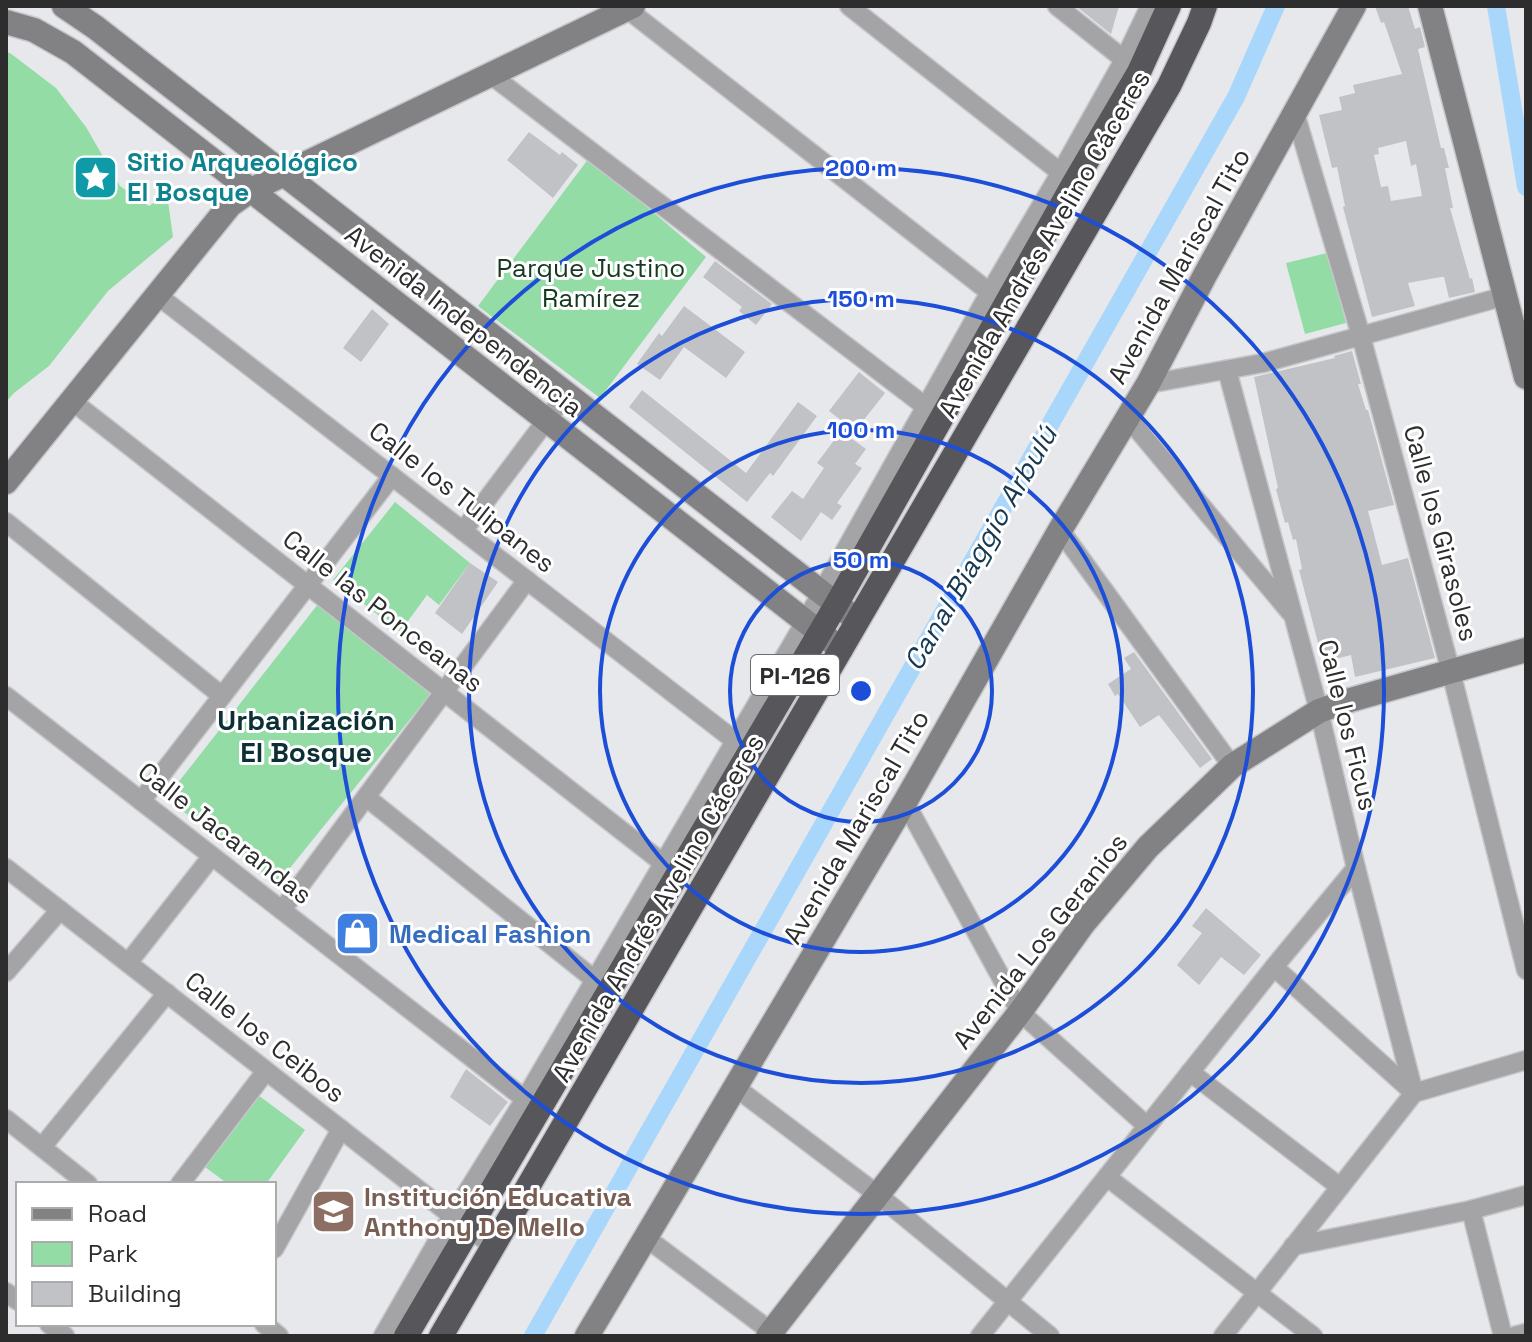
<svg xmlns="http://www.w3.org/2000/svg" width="1532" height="1342" font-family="'Space Grotesk',sans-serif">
  <rect width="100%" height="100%" fill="#e7e8ec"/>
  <g fill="#94dca6">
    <path d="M6 52 10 53 56 88 86 127 120 186 149 206 167 194 173 237 108 291 49 366 14 393 6 402Z"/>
    <path d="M589 158 706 257 600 398 478 306Z"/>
    <path d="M1327 253 1346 323 1305 334 1286 263Z"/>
    <path d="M395 502 470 563 439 605 427 595 400 632 333 580Z"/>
    <path d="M322 599 433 691 277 884 166 798Z"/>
    <path d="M258 1095 305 1130 266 1184H228L205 1167Z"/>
  </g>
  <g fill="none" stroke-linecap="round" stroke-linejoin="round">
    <g stroke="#a9d7fb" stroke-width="18">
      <path d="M1496 6 1526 187"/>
      <path d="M533 1336 1236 97 1276 6"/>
    </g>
  </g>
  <g fill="#c1c2c6" fill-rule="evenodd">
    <path d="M1076 6H1119L1111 34 1107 31Z"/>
    <path d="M1375 6H1408L1415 29 1420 27 1425 47 1418 49 1441 148H1444L1449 168H1445L1453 208H1450L1470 279 1472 278 1475 292 1449 298 1444 277H1441L1408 283 1415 306 1372 317 1343 207 1345 206 1337 167 1332 168 1319 115 1342 110 1339 97 1355 93 1353 85 1402 74 1384 22 1381 23ZM1406 141 1411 166 1416 164 1422 196 1391 201 1388 186 1381 187 1374 155 1379 154 1378 148Z"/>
    <path d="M529 132 560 155 562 152 578 165 553 198 507 160Z"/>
    <path d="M715 261 772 304 756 325 739 311 742 307 703 277Z"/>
    <path d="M684 306 745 352 726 378 684 347 660 380 637 364 659 333 662 336Z"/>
    <path d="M372 309 389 324 361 362 343 348Z"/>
    <path d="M1352 351 1361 384H1358L1366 410H1368L1394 505 1368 511 1382 565 1408 558 1435 658 1355 677 1351 655 1323 662 1299 570 1302 569 1296 539 1293 540 1288 522 1285 523 1276 489 1278 488 1254 377 1335 358 1334 356Z"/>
    <path d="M859 372 885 393 855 431 829 411Z"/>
    <path d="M642 390 746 473 798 402 817 416 773 476 770 473 747 502 629 407Z"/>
    <path d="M841 431 866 449 855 464 862 468 837 503 842 506 832 520 821 512 801 541 771 517 792 491 803 499 824 468 817 463Z"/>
    <path d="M470 563 498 582 462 634 435 613Z"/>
    <path d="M1134 652 1212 759 1200 768 1159 715 1140 727 1118 694 1115 696 1108 684 1131 669 1124 658Z"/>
    <path d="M1206 908 1261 955 1244 975 1221 957 1199 985 1177 965 1202 933 1192 926Z"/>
    <path d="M466 1069 508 1102 490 1126 450 1097Z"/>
  </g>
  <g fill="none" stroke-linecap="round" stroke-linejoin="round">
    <defs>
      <g id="street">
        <path d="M849 6 1070 180"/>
        <path d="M1057 6 1131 65"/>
        <path d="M627 9 997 298"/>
        <path d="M491 75 934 413"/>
        <path d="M1295 113 1361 336 1451 672 1526 970"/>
        <path d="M157 295 734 740"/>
        <path d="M1227 370 1319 711 1356 868 1414 1093"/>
        <path d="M1148 384 1263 363 1505 296"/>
        <path d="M72 401 663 863"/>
        <path d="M1128 418 1290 612"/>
        <path d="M6 522 222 696"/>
        <path d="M1060 530 1232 766"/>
        <path d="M463 531 567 393"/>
        <path d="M6 696 525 1099"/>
        <path d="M366 797 595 980"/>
        <path d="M141 801 392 476"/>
        <path d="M905 802 1020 1012 1147 1126"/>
        <path d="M6 868 469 1229 494 1246"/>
        <path d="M282 910 527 580"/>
        <path d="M128 963 212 856"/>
        <path d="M1274 967 1414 1093"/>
        <path d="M6 972 60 910"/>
        <path d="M1190 1072 1340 1187"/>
        <path d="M735 1087 878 1195 1050 1336"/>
        <path d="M6 1119 88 1184"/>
        <path d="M42 1147 167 993"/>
        <path d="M1107 1177 1313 1336"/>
        <path d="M180 1184 266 1071"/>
        <path d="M1471 1210 1503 1336"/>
        <path d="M645 1237 777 1336"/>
        <path d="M1293 1246 1471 1210 1526 1195"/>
        <path d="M274 1249 341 1129"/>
        <path d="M6 1292 18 1301"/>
        <path d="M49 1324 65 1336"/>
        <path d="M264 1324 279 1336"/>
        <path d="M383 1336 452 1216 525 1099 805 622 990 292 1061 172 1124 60 1150 6"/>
        <path d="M980 1336 1274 967 1356 868"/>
        <path d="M1223 1336 1414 1093 1526 1060"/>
        <path d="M1514 1336 1526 1333"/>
      </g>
      <g id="secondary">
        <path d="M64 6 95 27 853 617"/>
        <path d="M1430 6 1526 377"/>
        <path d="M6 22 34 30 73 52 841 649"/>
        <path d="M6 482 230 205 251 190 633 6"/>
        <path d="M587 1336 905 802 1060 530 1148 384 1205 275 1354 6"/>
        <path d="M768 1336 1020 1012 1083 924 1148 847 1232 766 1319 711 1347 701 1526 650"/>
      </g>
      <g id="highway">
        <path d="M406 1336 836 605 1074 183 1139 72 1169 6"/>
        <path d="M441 1336 1169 86 1199 23 1205 6"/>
      </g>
    </defs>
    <use href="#street" stroke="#c6c6ca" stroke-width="21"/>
    <use href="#secondary" stroke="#c6c6ca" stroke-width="27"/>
    <use href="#highway" stroke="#c6c6ca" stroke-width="27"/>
    <use href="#street" stroke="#a4a3a5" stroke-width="18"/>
    <use href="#secondary" stroke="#828284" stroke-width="24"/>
    <use href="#highway" stroke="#57565a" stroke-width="24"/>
  </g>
  <g fill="none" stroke="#1d4ed8" stroke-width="4">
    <circle cx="861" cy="691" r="131"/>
    <circle cx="861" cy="691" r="261"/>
    <circle cx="861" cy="691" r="392"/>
    <circle cx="861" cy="691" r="523"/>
  </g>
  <defs>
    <symbol id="sight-square" viewBox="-11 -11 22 22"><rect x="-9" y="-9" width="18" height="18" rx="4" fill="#0f9aa8" stroke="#fff"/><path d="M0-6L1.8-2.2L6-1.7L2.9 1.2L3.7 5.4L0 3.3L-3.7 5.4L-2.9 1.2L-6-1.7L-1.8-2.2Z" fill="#fff"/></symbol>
    <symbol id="shop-square" viewBox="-11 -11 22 22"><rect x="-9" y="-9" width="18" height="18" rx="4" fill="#3f7fe0" stroke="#fff"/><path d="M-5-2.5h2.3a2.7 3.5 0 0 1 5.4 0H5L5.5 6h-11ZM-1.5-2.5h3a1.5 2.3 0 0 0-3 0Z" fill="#fff"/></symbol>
    <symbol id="school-square" viewBox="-11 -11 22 22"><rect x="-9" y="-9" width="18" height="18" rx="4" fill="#8d6e63" stroke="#fff"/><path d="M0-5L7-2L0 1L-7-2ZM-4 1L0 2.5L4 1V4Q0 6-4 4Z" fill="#fff"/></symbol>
  </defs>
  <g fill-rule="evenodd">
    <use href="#sight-square" x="70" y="152" width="51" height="51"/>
    <use href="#shop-square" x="332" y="908" width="51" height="51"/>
    <use href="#school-square" x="308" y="1186" width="51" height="51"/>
  </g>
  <g text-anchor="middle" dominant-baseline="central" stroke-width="6" stroke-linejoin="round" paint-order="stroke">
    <rect fill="#fff" stroke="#6c6c6d" stroke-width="2" x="751" y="655" width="88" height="40" rx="6"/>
    <g font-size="24" font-weight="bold" fill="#2d2d2e">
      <text x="795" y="675">PI-126</text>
    </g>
    <g font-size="26" font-weight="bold" fill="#0d838f" stroke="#fff" text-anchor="start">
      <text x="127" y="162">Sitio Arqueológico<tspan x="127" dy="30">El Bosque</tspan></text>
    </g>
    <g font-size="26" fill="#2d2d2e" stroke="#fff">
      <text transform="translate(1044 244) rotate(-60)">Avenida Andrés Avelino Cáceres</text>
      <text transform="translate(1179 266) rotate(-61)">Avenida Mariscal Tito</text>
      <text transform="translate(464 321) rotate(38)">Avenida Independencia</text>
      <text transform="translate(462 497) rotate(38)">Calle los Tulipanes</text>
      <text transform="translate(1441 533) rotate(75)">Calle los Girasoles</text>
      <text transform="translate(383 611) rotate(38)">Calle las Ponceanas</text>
      <text transform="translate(1348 725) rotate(76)">Calle los Ficus</text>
      <text transform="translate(856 827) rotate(-60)">Avenida Mariscal Tito</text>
      <text transform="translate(225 833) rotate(38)">Calle Jacarandas</text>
      <text transform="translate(658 908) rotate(-60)">Avenida Andrés Avelino Cáceres</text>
      <text transform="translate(1040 941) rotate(-52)">Avenida Los Geranios</text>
      <text transform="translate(265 1037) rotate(38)">Calle los Ceibos</text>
    </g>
    <g font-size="26" fill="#173921" stroke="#fff">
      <text x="591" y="268">Parque Justino<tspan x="591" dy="30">Ramírez</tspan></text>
    </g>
    <g font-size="26" font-weight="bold" fill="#366cbe" stroke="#fff" text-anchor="start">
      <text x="389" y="934">Medical Fashion</text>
    </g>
    <g font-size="26" font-weight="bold" fill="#785e54" stroke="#fff" text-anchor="start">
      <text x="364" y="1197">Institución Educativa<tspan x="364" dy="30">Anthony De Mello</tspan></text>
    </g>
    <g font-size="28" font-style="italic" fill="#163951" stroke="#fff">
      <text transform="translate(980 548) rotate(-60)">Canal Biaggio Arbulú</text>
    </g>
    <g font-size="28" font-weight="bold" fill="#0c3033" stroke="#fff">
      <text x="306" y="720">Urbanización<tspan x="306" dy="32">El Bosque</tspan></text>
    </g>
  </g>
  <circle cx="861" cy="691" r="12" fill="#1d4ed8" stroke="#fff" stroke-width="4"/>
  <g font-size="24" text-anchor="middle" font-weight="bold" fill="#1d4ed8" stroke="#fff" stroke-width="6" stroke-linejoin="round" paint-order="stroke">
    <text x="861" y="176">200 m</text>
    <text x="861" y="307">150 m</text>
    <text x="861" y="438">100 m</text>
    <text x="861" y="568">50 m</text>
  </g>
  <rect width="1532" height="1342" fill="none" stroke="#2d2d2e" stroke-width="16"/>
  <rect x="16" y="1182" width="260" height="144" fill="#ffffff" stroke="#ababab" stroke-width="2"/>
  <rect x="32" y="1208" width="40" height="12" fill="#828284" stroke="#ababab" stroke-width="2"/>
  <text x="88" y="1222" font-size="24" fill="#2d2d2e">Road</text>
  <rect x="32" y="1242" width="40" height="24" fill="#94dca6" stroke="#ababab" stroke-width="2"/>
  <text x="88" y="1262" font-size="24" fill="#2d2d2e">Park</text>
  <rect x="32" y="1282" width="40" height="24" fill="#c1c2c6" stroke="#ababab" stroke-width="2"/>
  <text x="88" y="1302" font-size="24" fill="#2d2d2e">Building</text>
</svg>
